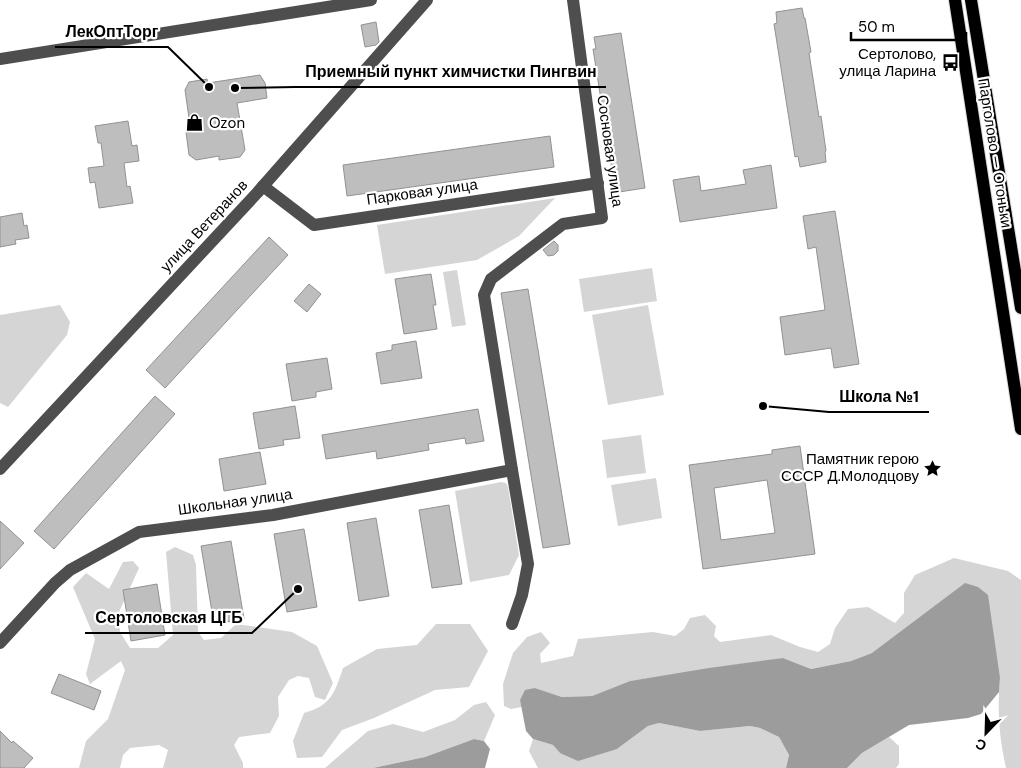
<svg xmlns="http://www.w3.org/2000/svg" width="1021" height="768" font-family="'DM Sans',sans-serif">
  <rect width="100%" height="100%" fill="#fff"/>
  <g fill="#d5d5d5">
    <path d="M555 198 519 236 477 260 385 274 377 225Z"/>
    <path d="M652 268 657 301 584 312 579 279Z"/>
    <path d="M457 270 466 325 452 327 443 272Z"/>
    <path d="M60 305 70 322 67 335 8 407 0 403V315Z"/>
    <path d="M648 305 664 395 608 405 592 315Z"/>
    <path d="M641 435 646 473 607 478 602 440Z"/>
    <path d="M656 478 662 518 618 526 611 485Z"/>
    <path d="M501 482 506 483 508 487 519 555 509 575 470 582 455 491Z"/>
    <path d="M175 547 193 555 196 565 198 632 204 640 221 638 236 624 292 632 317 646 333 683 325 700 315 697 309 678 298 676 289 680 278 697 279 716 270 733 239 737 234 745 243 763V768H163L168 750 159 745 130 748 123 755 120 768H79L86 741 108 719 125 670 121 661 90 684 86 674 95 639 73 587 86 573 109 589 123 562 133 561 139 568 119 612 120 632 130 648H158L173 635 166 552Z"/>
    <path d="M954 558 1008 571 1021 580V768H1006C999 738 997 708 1000 678L872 653 851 661 811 669 783 658 630 681 592 696 562 697 535 688 520 700 522 707 511 709 504 706 503 684 513 653 527 637 541 632 550 643 540 654 541 663 573 656 578 639 653 632 675 636 684 629 690 618 705 615 716 626 714 636 720 642 771 635 800 647 818 652 830 644 835 628 848 609 868 607 895 623 904 613V593L915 575Z"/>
    <path d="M436 624H470L488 651 469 687 435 690 374 718 342 730 322 757 297 758 293 741 304 713C331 706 335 692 343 668L377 649 417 645Z"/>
    <path d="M486 702 495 715 484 741 474 739 425 757 373 768H325L368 731 393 724 423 732 455 720 474 705Z"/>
    <path d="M659 723 700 731 750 726 760 728 779 737 789 755 786 768H538L529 751 533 739 553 745 560 753 617 749 648 726Z"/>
    <path d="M889 737 899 746V764L896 768H847L862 753Z"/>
  </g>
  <g fill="#9c9c9c">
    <path d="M965 583 978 587 988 595 1000 678 999 692 981 714 968 718 909 725 862 753 847 768H786L789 755 779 737 760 728 750 726 700 731 659 723 648 726 617 749 578 761 560 753 553 745 533 739 526 731 520 700 525 690 535 688 562 697 592 696 630 681 709 668 783 658 811 669 851 661 872 653Z"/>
    <path d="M474 739 484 741 490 749 485 768H373L425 757Z"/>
  </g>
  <g fill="#bebebe" stroke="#929292" fill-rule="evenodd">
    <path d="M802 8 804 18H805L811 52 809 53 819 117 821 116 826 151 825 152 826 162 800 167 798 156 795 157 774 24 777 23 776 12Z"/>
    <path d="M376 22 379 42 376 45 365 47 361 25Z"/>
    <path d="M621 33 645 188 619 192 617 181 614 182 593 49H596L594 37Z"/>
    <path d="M260 75 265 83 267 98 237 103 245 150 240 157 219 160V156L196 160 189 155 186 132H191L185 90 189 82 207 79 208 83Z"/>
    <path d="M128 121 132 146 137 145 139 161 124 163 127 187 130 186 133 203 99 208 95 182 90 183 88 168 104 166 101 143H98L95 126Z"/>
    <path d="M550 136 554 167 347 196 343 165Z"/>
    <path d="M771 165 777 208 680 222 673 180 699 176 701 191 746 184 743 170Z"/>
    <path d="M835 211 859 364 834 368 831 348 785 355 780 317 825 310 816 247 808 249 803 216Z"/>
    <path d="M22 213 24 226 27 225 29 238 15 240 16 244 0 247V217Z"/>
    <path d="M269 237 288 255 165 388 146 370Z"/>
    <path d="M554 241 558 245V251L554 255 548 256 543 250Z"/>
    <path d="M431 274 436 305H433L437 329 404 334 395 279Z"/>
    <path d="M309 284 321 294 307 312 294 301Z"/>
    <path d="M528 289 570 544 543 548 501 293Z"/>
    <path d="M416 341 422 378 381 384 376 353 392 350V345Z"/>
    <path d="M327 358 332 389 316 392V397L292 401 286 364Z"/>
    <path d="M155 396 175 414 54 549 34 531Z"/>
    <path d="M295 406 300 438 283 440 284 445 259 449 253 413Z"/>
    <path d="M478 409 484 441 466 444 465 438 428 444 429 450 377 459 376 451 326 459 322 435Z"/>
    <path d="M800 446 815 554 703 569 689 465 772 454V450ZM767 480 775 533 721 540 714 488Z"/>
    <path d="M260 452 266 484 224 491 219 459Z"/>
    <path d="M449 505 462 584 432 588 419 510Z"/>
    <path d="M376 518 389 596 359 601 347 523Z"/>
    <path d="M0 521 24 543 0 569Z"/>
    <path d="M304 529 317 607 287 612 274 534Z"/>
    <path d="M231 541 244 619 214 624 201 546Z"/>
    <path d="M157 584 165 635 131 641 123 590Z"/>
    <path d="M59 674 101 691 94 710 51 693Z"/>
    <path d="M0 731 12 743 13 741 33 758 24 768H0Z"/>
  </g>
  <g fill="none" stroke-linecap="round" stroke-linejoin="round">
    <defs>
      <g id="major">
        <path d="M955 0 1021 429"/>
        <path d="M971 0 1021 308"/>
      </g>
    </defs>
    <use href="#major" stroke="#dbdbdb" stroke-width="14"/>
    <g stroke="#4e4e4e" stroke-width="12">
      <path d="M0 59 371 0"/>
      <path d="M263 186 314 225 598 183"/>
      <path d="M0 469 257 193 427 0"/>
      <path d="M512 470 528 564 522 595 512 624"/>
      <path d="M0 643 55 583 70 570 139 532 273 515 512 470 484 295 491 279 563 224 602 218 573 0"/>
    </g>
    <use href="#major" stroke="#000" stroke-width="12"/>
  </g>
  <defs>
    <symbol id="bus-bare" viewBox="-9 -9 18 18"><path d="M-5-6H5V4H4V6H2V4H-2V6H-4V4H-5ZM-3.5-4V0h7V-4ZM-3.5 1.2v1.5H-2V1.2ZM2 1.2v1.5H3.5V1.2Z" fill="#000" stroke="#fff" stroke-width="2.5" paint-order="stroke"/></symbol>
    <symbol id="shop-bare" viewBox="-9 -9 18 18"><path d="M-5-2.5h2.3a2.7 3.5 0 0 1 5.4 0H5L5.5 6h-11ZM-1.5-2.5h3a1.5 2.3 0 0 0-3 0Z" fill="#000" stroke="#fff" stroke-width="2.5" paint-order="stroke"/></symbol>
    <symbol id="sight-bare" viewBox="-9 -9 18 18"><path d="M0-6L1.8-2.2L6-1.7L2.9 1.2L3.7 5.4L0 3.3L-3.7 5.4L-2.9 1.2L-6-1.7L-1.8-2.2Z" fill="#000" stroke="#fff" stroke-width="2.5" paint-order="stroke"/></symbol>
  </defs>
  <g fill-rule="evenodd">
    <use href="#bus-bare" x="938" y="50" width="25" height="25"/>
    <use href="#shop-bare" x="182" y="110" width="25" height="25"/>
    <use href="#sight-bare" x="920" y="456" width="25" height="25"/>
  </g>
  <g text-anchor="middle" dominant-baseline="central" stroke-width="4.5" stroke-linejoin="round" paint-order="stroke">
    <g font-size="15" fill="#000" stroke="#fff" text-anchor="end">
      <text x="936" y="54">Сертолово,<tspan x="936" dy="17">улица Ларина</tspan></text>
      <text x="209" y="123" text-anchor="start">Ozon</text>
      <text x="919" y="459">Памятник герою<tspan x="919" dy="17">СССР Д.Молодцову</tspan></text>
    </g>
    <g font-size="15" fill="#000" stroke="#fff">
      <text transform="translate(610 151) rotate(82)">Сосновая улица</text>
      <text transform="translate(995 153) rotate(81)">Парголово — Огоньки</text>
      <text transform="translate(422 192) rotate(-8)">Парковая улица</text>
      <text transform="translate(204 226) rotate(-47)">улица Ветеранов</text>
      <text transform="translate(235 502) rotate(-8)">Школьная улица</text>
    </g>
  </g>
  <path fill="none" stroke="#000" stroke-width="2" d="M209 87L168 47H55M235 88L295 87H606M763 406L829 412H929M298 589L252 633H85"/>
  <g fill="#000" stroke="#fff" stroke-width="2">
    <circle cx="209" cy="87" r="5"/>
    <circle cx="235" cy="88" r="5"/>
    <circle cx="763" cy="406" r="5"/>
    <circle cx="298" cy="589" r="5"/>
  </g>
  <g font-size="16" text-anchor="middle" font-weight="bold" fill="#000" stroke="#fff" stroke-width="4.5" stroke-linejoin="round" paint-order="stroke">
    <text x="112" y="37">ЛекОптТорг</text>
    <text x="451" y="77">Приемный пункт химчистки Пингвин</text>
    <text x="879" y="402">Школа №1</text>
    <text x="169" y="623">Сертоловская ЦГБ</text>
  </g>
  <g transform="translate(986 733) rotate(203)" stroke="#ffffff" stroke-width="4" paint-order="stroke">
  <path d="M0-4L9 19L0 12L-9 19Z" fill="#000000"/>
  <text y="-8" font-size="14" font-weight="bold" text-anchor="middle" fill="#000000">С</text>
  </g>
  <path d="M851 32v8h115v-8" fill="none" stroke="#000000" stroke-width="2.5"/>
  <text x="858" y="32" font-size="15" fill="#000000" stroke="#ffffff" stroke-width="4" paint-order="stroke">50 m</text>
</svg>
